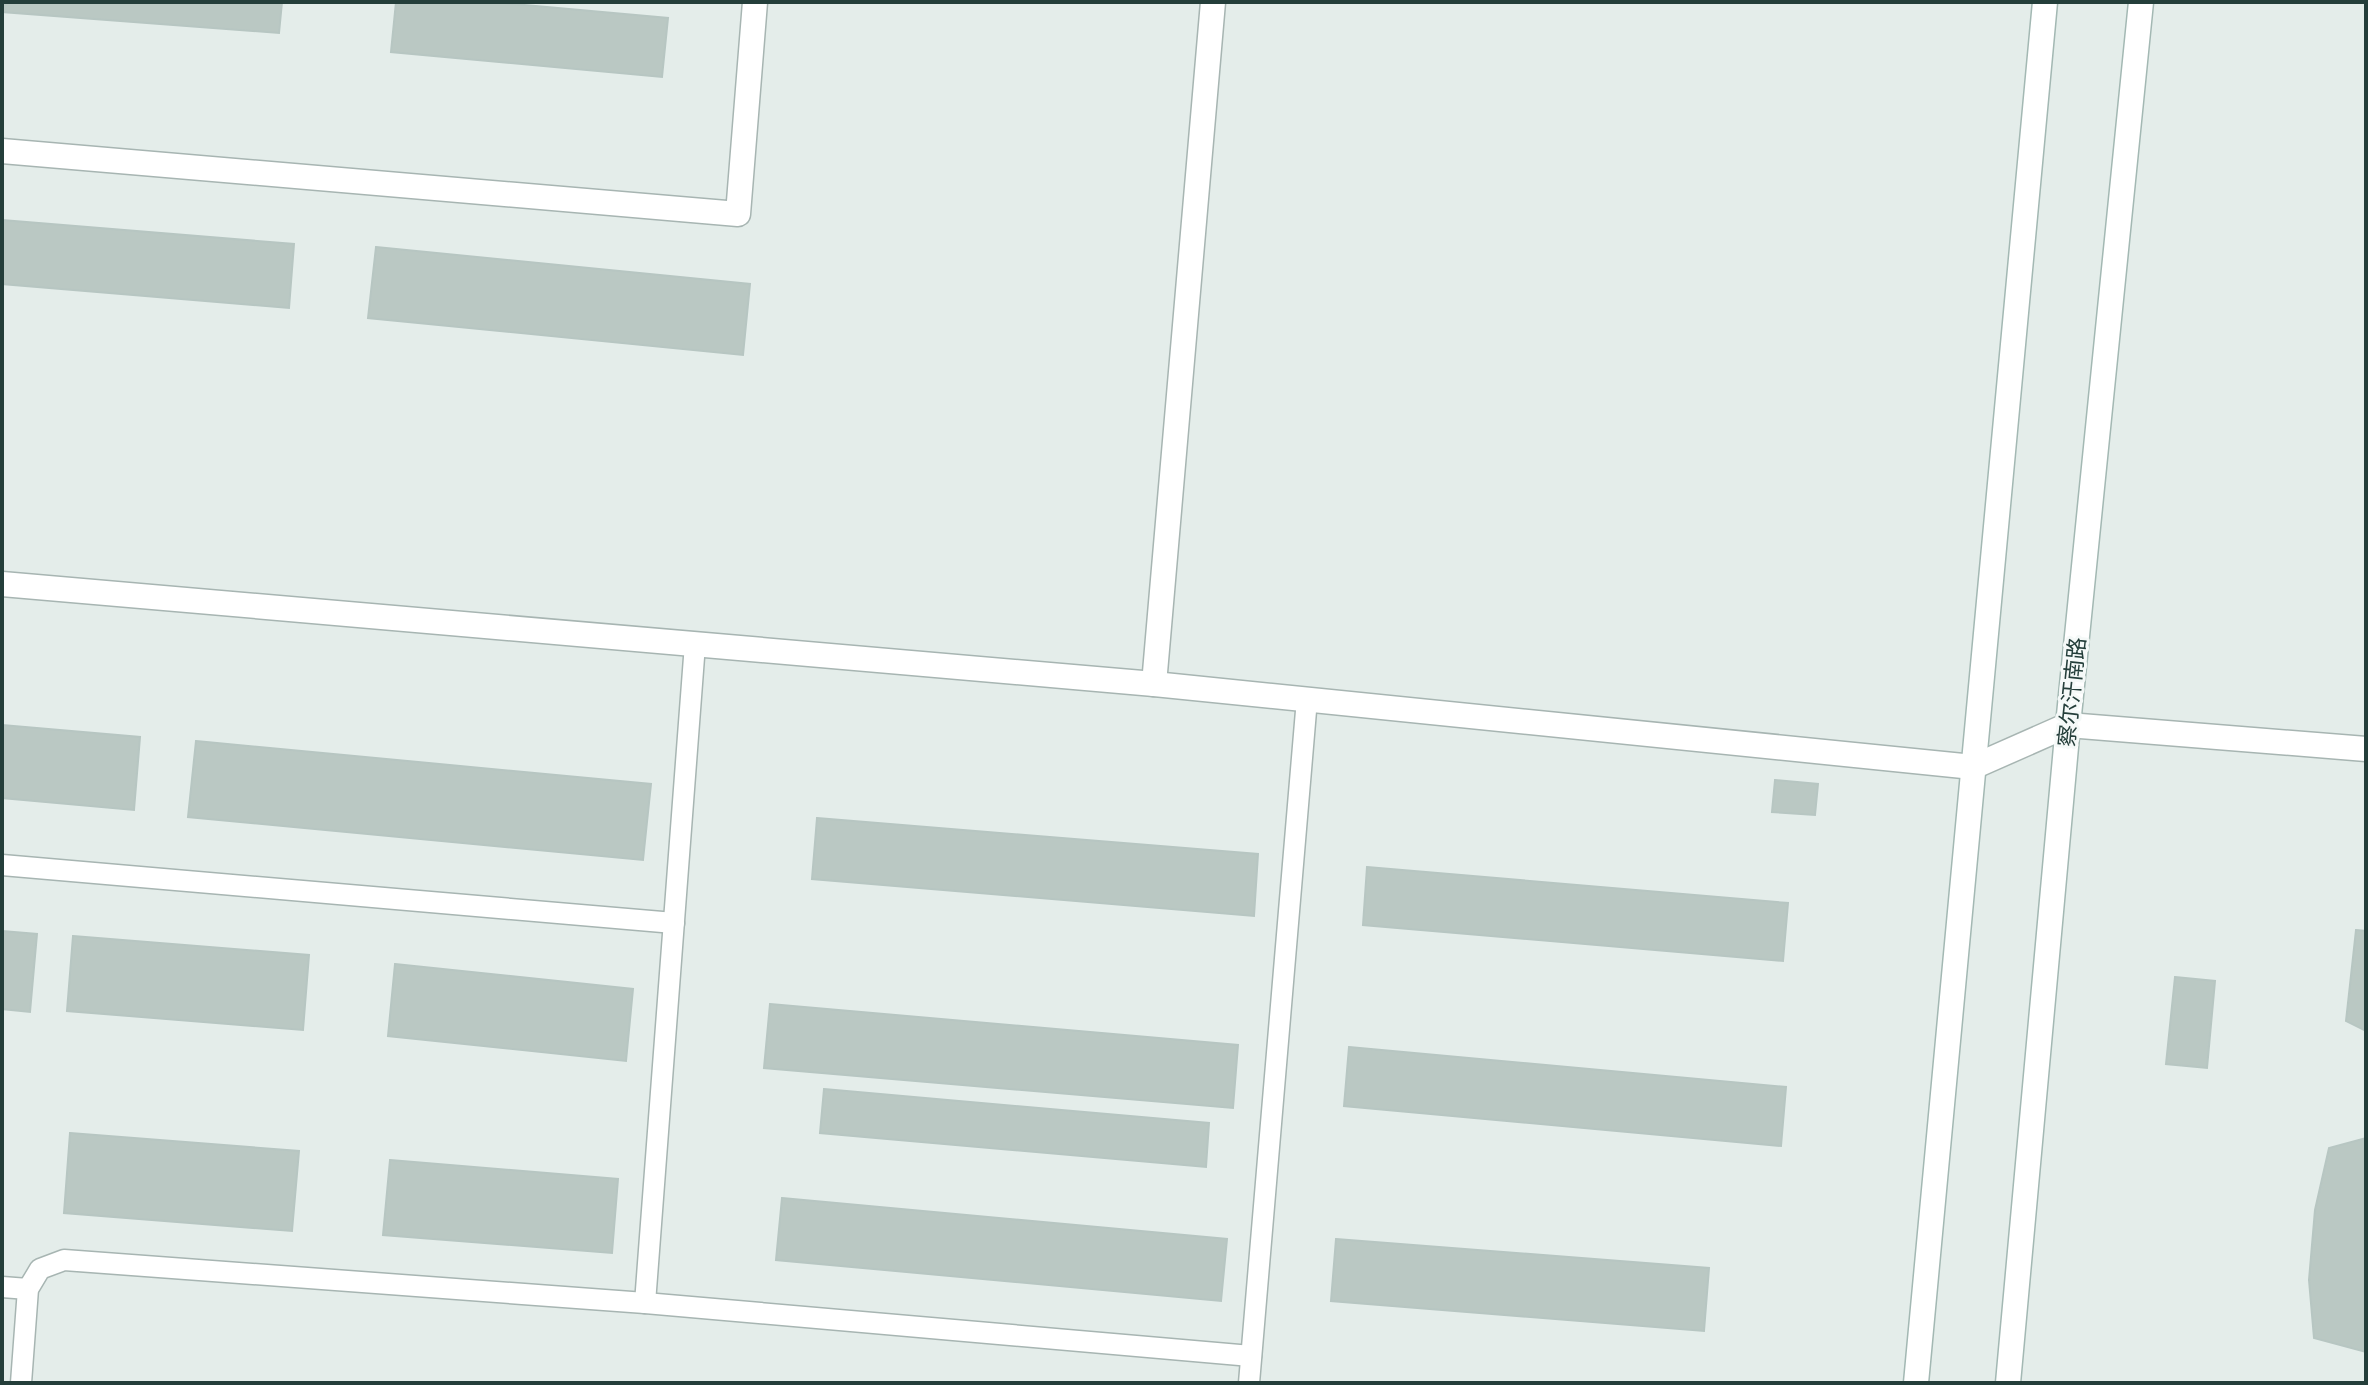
<svg xmlns="http://www.w3.org/2000/svg" width="2368" height="1385" font-family="Poppins,'Noto Sans SC',sans-serif">
  <rect width="100%" height="100%" fill="#e4edea"/>
  <g fill="#bac8c3" stroke="#b7c6c2" stroke-width="2">
    <path d="M3 2H282L279 33 2 12Z"/>
    <path d="M396 2H492L668 18 662 77 391 52Z"/>
    <path d="M2 220 294 244 289 308 2 284Z"/>
    <path d="M376 247 750 284 743 355 368 318Z"/>
    <path d="M2 725 140 737 134 810 2 798Z"/>
    <path d="M196 741 651 784 643 860 188 817Z"/>
    <path d="M1775 780 1818 784 1815 815 1772 812Z"/>
    <path d="M817 818 1258 854 1254 916 812 879Z"/>
    <path d="M1367 867 1788 903 1783 961 1363 925Z"/>
    <path d="M2356 930 2366 931V1031L2346 1021Z"/>
    <path d="M2 931 37 934 30 1012 2 1009Z"/>
    <path d="M73 936 309 955 303 1030 67 1011Z"/>
    <path d="M395 964 633 989 626 1061 388 1036Z"/>
    <path d="M2175 977 2215 981 2207 1068 2166 1064Z"/>
    <path d="M770 1004 1238 1045 1233 1108 764 1068Z"/>
    <path d="M1349 1047 1786 1087 1781 1146 1344 1106Z"/>
    <path d="M824 1089 1209 1123 1206 1167 820 1133Z"/>
    <path d="M70 1133 299 1151 292 1231 64 1213Z"/>
    <path d="M2366 1138V1352L2314 1338 2309 1280 2315 1210 2329 1148Z"/>
    <path d="M390 1160 618 1179 612 1253 383 1235Z"/>
    <path d="M782 1198 1227 1239 1221 1301 776 1260Z"/>
    <path d="M1336 1239 1709 1268 1704 1331 1331 1301Z"/>
  </g>
  <g fill="none" stroke-linecap="round" stroke-linejoin="round">
    <defs>
      <g id="service">
        <path d="M2 865 674 923"/>
        <path d="M2 1287 28 1289"/>
        <path d="M645 1303 695 644"/>
        <path d="M21 1383 28 1289 40 1269 64 1260 645 1303 1251 1356"/>
        <path d="M1249 1383 1307 699"/>
      </g>
      <g id="minor">
        <path d="M2 151 738 214 755 2"/>
        <path d="M2 584 1154 684 1973 767 2068 725 2366 749"/>
        <path d="M1154 684 1213 2"/>
      </g>
      <g id="secondary">
        <path d="M1916 1383 2045 2"/>
        <path d="M2008 1383 2068 725 2141 2"/>
      </g>
    </defs>
    <use href="#service" stroke="#a7b5b2" stroke-width="23"/>
    <use href="#minor" stroke="#a7b5b2" stroke-width="27"/>
    <use href="#secondary" stroke="#a3b8b3" stroke-width="27"/>
    <use href="#service" stroke="#fff" stroke-width="20"/>
    <use href="#minor" stroke="#fff" stroke-width="24"/>
    <use href="#secondary" stroke="#fff" stroke-width="24"/>
  </g>
  <g text-anchor="middle" dominant-baseline="central" stroke-width="6" stroke-linejoin="round" paint-order="stroke">
    <g font-size="22" fill="#243e3a" stroke="#f5f9f8">
      <text transform="translate(2072 692) rotate(-84)">察尔汗南路</text>
    </g>
  </g>
  <rect width="2368" height="1385" fill="none" stroke="#243e3a" stroke-width="8"/>
</svg>
